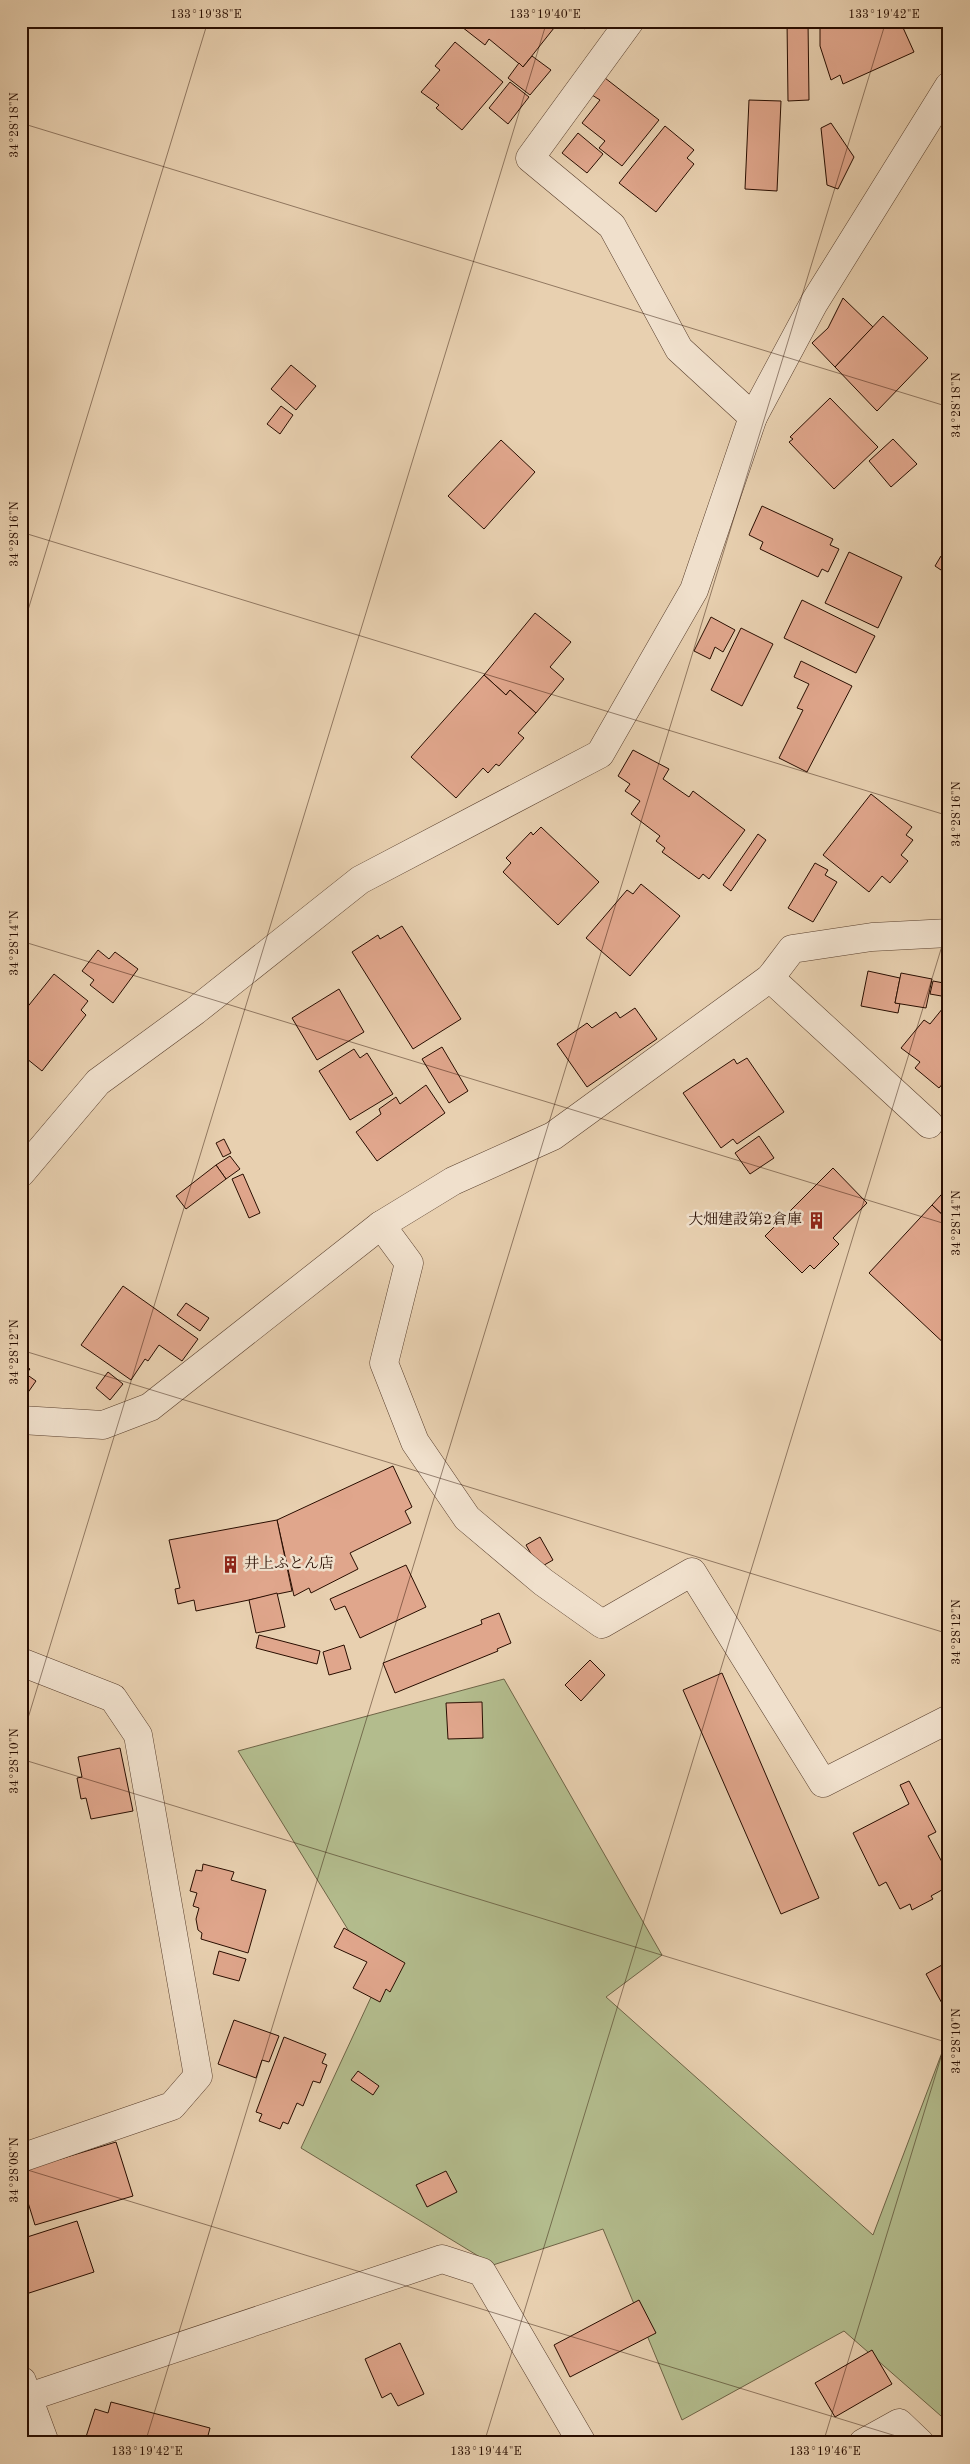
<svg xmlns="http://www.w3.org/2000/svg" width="970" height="2464" font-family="'Old Standard TT','Noto Serif JP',serif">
  <rect width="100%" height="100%" fill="#e8d0b0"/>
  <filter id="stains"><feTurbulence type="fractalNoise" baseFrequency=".004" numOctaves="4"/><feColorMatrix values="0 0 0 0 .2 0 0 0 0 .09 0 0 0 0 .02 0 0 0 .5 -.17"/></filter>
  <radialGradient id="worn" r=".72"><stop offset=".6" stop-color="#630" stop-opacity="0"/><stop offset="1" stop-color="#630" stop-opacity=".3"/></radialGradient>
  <path fill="#b3bc8d" stroke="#6e6446" d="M504 1679 662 1955 606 1997 873 2235 949 2034V2423L844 2331 682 2420 603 2229 493 2265 301 2148 379 1980 238 1751Z"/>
  <g fill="#e0a68c" stroke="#280d00">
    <path d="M467 21H546L554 28 523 67 489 39 485 45 462 27Z"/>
    <path d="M575 21H590L585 29Z"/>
    <path d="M787 21H808L809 100 788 101Z"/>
    <path d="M820 21H900L914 52 843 84 840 75 831 80 820 46Z"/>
    <path d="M455 42 503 82 462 130 436 108 439 105 421 92 440 70 435 66Z"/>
    <path d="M532 56 551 70 530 95 508 78 519 63 523 67Z"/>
    <path d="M605 78 659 120 622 166 599 148 605 141 582 123 600 100 592 95Z"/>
    <path d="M510 82 529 97 508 124 489 108Z"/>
    <path d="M749 100 781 101 777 191 745 189Z"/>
    <path d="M831 123 854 157 838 189 827 185 821 128Z"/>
    <path d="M665 126 694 150 687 158 694 164 656 212 619 183Z"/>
    <path d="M578 133 603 154 587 173 562 153Z"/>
    <path d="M843 298 873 327 835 367 812 343 828 328Z"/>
    <path d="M883 316 928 358 877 411 835 367Z"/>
    <path d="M291 365 316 386 296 410 271 389Z"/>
    <path d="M830 398 878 447 834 489 789 442 793 439 790 437Z"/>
    <path d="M281 406 293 415 280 434 267 424Z"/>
    <path d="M949 430V453L942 447 946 442 941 437Z"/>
    <path d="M893 439 917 464 891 487 869 461Z"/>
    <path d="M501 440 535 472 484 529 448 496Z"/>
    <path d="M762 506 833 539 830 545 839 549 828 572 822 569 818 577 760 549 763 542 749 535Z"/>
    <path d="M849 552 902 577 878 628 825 603Z"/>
    <path d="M941 556 949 561 947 574 935 566Z"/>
    <path d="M802 600 875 636 856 673 784 638Z"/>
    <path d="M535 613 571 642 550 667 564 679 536 713 510 690 506 695 484 675Z"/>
    <path d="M711 617 735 630 723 652 715 647 710 659 694 651Z"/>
    <path d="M741 628 773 644 742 706 711 690Z"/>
    <path d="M801 661 852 686 807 772 779 758 803 710 797 708 809 684 794 677Z"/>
    <path d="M484 675 506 695 510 690 536 713 518 733 524 738 499 766 496 764 488 773 483 768 456 798 411 757Z"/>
    <path d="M633 750 669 769 663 779 689 797 693 791 745 830 709 879 703 874 699 879 662 852 665 848 656 841 660 836 631 814 640 801 625 791 630 784 618 776Z"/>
    <path d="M871 794 912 827 906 835 913 840 901 855 908 861 890 883 882 876 869 892 823 855Z"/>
    <path d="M541 827 599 882 558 925 503 872 511 863 506 858 531 832 533 835Z"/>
    <path d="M758 834 766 840 731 891 723 885Z"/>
    <path d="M815 863 828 870 825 875 837 882 813 922 788 908Z"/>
    <path d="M641 884 680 916 630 976 586 938 627 890 633 894Z"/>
    <path d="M402 926 461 1019 413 1049 352 952 378 935 380 939Z"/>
    <path d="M98 950 109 959 115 952 138 969 113 1003 90 985 94 980 82 971Z"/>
    <path d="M868 971 900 978 895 1003H900L898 1013 861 1006Z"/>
    <path d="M901 973 932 979 926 1008 895 1003Z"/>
    <path d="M54 974 88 1001 81 1010 86 1015 42 1071 21 1054V1015Z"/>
    <path d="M933 981 949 984 947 997 930 994Z"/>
    <path d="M339 989 364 1032 317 1060 292 1018Z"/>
    <path d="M635 1008 657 1039 587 1087 557 1044 587 1023 592 1028 616 1012 620 1018Z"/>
    <path d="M943 1008 949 1013V1076L939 1088 915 1068 920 1062 901 1048 924 1020 930 1024Z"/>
    <path d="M442 1047 468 1091 449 1103 422 1059Z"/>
    <path d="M354 1049 360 1058 367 1053 393 1094 350 1120 319 1071Z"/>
    <path d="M747 1058 784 1112 737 1144 733 1139 721 1148 683 1093 734 1059 737 1064Z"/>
    <path d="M426 1085 445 1113 377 1161 356 1132 381 1114 379 1109 396 1097 400 1104Z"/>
    <path d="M21 1094 24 1115 21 1116Z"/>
    <path d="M759 1136 774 1158 750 1174 735 1153Z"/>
    <path d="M224 1139 231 1153 223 1157 216 1143Z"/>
    <path d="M230 1156 240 1169 226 1179 216 1165Z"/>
    <path d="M216 1165 226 1179 186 1209 176 1196Z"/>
    <path d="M833 1168 867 1203 833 1238 839 1244 814 1269 810 1265 802 1273 765 1236Z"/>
    <path d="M243 1174 260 1213 249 1218 232 1179Z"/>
    <path d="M949 1186V1221L932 1205Z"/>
    <path d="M932 1205 949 1221V1348L869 1273Z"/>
    <path d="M123 1286 198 1339 182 1361 159 1345 148 1361 145 1359 131 1380 81 1345Z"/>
    <path d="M186 1303 209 1318 200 1331 177 1315Z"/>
    <path d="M21 1363 30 1369 26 1374 36 1381 22 1401Z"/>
    <path d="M108 1372 123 1384 110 1400 96 1388Z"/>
    <path d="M393 1466 412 1507 405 1511 411 1523 350 1553 358 1569 311 1593 309 1588 294 1596 277 1520Z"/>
    <path d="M277 1520 292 1591 196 1611 194 1600 178 1604 175 1589 180 1588 169 1540Z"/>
    <path d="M540 1537 553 1560 539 1568 526 1545Z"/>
    <path d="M406 1565 426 1607 360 1638 345 1606 335 1610 330 1599Z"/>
    <path d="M277 1593 285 1627 256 1633 249 1600Z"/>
    <path d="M499 1613 511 1643 497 1649 498 1651 395 1693 383 1663 482 1624 481 1620Z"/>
    <path d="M259 1635 320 1651 317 1664 256 1648Z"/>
    <path d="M344 1645 351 1669 329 1675 323 1652Z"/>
    <path d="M590 1660 605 1675 581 1701 565 1685Z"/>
    <path d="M722 1673 819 1898 781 1914 683 1690Z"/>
    <path d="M482 1702 483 1738 448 1739 446 1703Z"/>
    <path d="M120 1748 133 1811 91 1819 86 1798 81 1799 77 1778 82 1777 78 1757Z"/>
    <path d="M909 1781 936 1832 928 1836 949 1875V1886L931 1896 933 1899 912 1910 910 1904 900 1909 886 1882 879 1886 853 1833 909 1804 900 1785Z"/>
    <path d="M203 1864 234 1872 231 1880 266 1890 248 1953 201 1939 202 1933 198 1930 196 1919 199 1908 193 1906 197 1893 190 1891 196 1870 202 1871Z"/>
    <path d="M344 1928 405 1963 390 1992 386 1989 380 2002 353 1988 367 1962 334 1947Z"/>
    <path d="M219 1951 246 1959 239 1981 213 1974Z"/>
    <path d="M949 1961V2005L944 2007 926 1974Z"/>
    <path d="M234 2020 279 2036 269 2062 262 2060 256 2078 218 2064Z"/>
    <path d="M284 2037 326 2054 322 2063 327 2065 320 2083 313 2081 303 2106 297 2103 288 2124 283 2122 280 2129 259 2121 262 2114 256 2112Z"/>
    <path d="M358 2071 379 2086 373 2095 351 2080Z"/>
    <path d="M116 2142 133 2196 35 2225 21 2180V2171Z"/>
    <path d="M446 2171 457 2192 427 2207 416 2185Z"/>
    <path d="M77 2221 94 2272 26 2294 21 2281V2239Z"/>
    <path d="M639 2300 656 2333 570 2377 554 2345Z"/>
    <path d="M400 2343 424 2394 398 2406 391 2393 382 2398 365 2359Z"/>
    <path d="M872 2350 892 2384 835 2417 815 2383Z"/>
    <path d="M111 2402 210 2428 206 2443H84L95 2409 108 2413Z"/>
  </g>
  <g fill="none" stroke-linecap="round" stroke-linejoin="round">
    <defs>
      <g id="minor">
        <path d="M630 21 530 158 612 226 679 349 753 417"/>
        <path d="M770 978 929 1124"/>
        <path d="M21 1173 98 1082 195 1011 360 880 600 754 694 590 753 417 814 303 949 86"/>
        <path d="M381 1225 409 1263 384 1363 415 1442 467 1518 543 1582 602 1624 692 1572 823 1783 949 1719"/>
        <path d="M21 1420 103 1425 150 1407 381 1225 453 1181 553 1136 770 978 792 949 872 937 949 933"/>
        <path d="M21 1662 113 1698 138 1735 198 2076 172 2106 21 2158"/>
        <path d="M22 2381 45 2443"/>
        <path d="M29 2397 442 2259 482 2272 582 2443"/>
        <path d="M863 2443 899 2423 920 2443"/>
      </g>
    </defs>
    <use href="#minor" stroke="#583e2c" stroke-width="29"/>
    <use href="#minor" stroke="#f0e0cc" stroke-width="28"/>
  </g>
  <path fill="none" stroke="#280d00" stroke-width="1" stroke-opacity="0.45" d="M21 123 949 407M21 532 949 816M21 633 208 21M21 941 949 1225M21 1350 949 1634M21 1741 547 21M21 1759 949 2043M21 2168 919 2443M145 2443 886 21M484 2443 949 923M823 2443 949 2031"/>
  <defs>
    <symbol id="building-bare" viewBox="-9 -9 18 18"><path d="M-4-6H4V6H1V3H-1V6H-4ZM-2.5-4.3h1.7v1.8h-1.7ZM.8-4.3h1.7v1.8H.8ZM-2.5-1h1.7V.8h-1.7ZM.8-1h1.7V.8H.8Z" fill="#8f2418" stroke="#f0e0cc" stroke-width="2.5" paint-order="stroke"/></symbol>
  </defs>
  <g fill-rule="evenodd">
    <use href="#building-bare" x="804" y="1208" width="25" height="25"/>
    <use href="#building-bare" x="218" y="1552" width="25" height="25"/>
  </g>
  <g text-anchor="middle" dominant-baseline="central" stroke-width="5" stroke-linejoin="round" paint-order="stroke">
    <g font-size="15" fill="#280d00" stroke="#f0e0cc" text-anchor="end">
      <text x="802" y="1220">大畑建設第2倉庫</text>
      <text x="244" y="1564" text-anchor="start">井上ふとん店</text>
    </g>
  </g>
  <rect width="970" height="2464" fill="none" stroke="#e8d0b0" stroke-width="55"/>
  <rect x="28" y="28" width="914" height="2408" fill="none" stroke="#280d00" stroke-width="2"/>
  <g font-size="12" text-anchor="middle" fill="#280d00">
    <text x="206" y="18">133°19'38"E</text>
    <text x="545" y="18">133°19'40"E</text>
    <text x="884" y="18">133°19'42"E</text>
    <text transform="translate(14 125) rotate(-90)" y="4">34°28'18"N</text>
    <text transform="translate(956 405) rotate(-90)" y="4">34°28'18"N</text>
    <text transform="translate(14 534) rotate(-90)" y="4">34°28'16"N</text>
    <text transform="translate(956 814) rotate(-90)" y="4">34°28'16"N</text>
    <text transform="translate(14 943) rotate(-90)" y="4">34°28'14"N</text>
    <text transform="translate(956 1223) rotate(-90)" y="4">34°28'14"N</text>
    <text transform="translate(14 1352) rotate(-90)" y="4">34°28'12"N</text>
    <text transform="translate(956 1632) rotate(-90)" y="4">34°28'12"N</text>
    <text transform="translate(14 1761) rotate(-90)" y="4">34°28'10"N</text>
    <text transform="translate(956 2041) rotate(-90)" y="4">34°28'10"N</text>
    <text transform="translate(14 2170) rotate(-90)" y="4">34°28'08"N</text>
    <text x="147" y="2455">133°19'42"E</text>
    <text x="486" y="2455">133°19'44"E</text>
    <text x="825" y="2455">133°19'46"E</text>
  </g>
  <rect width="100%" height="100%" filter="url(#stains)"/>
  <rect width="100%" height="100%" fill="url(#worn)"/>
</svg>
